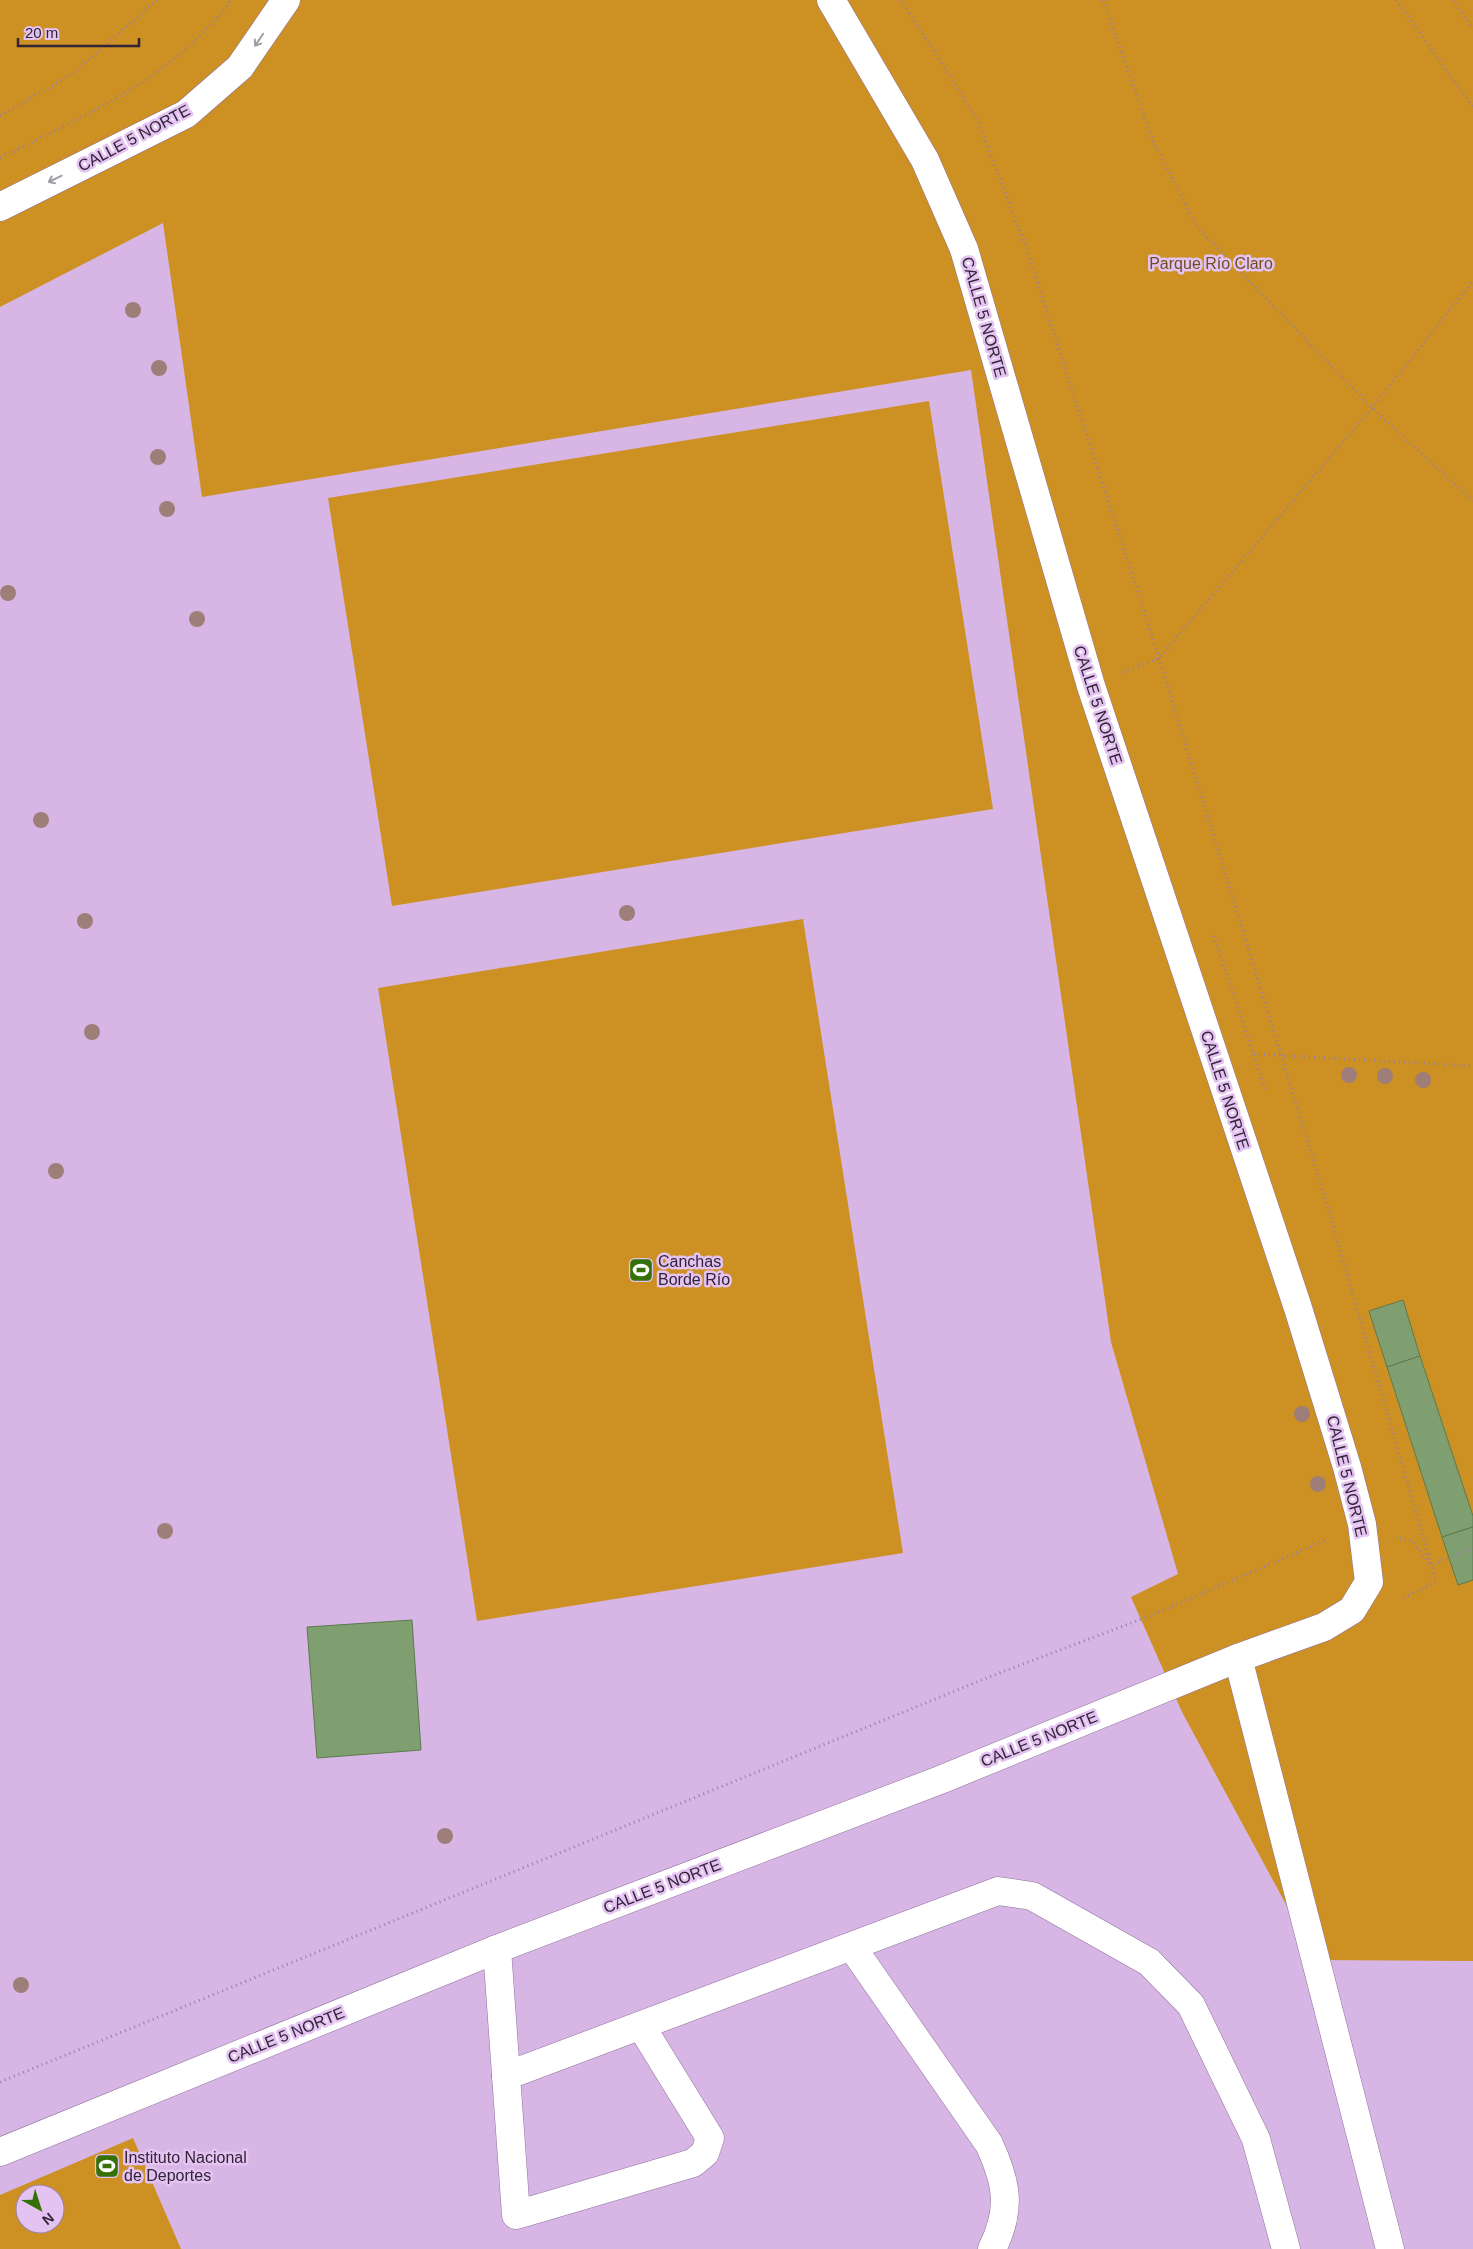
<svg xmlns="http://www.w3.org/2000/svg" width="1473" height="2249" font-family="Helvetica,sans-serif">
  <rect width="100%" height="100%" fill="#d7b6e5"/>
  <g fill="#cd9023" fill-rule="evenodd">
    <path d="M0 0H1473V1961L1316 1960 1182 1712 1131 1597 1178 1574 1111 1342 971 370 202 497 163 223 0 307Z"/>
    <path d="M929 401 993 809 392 906 328 498Z"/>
    <path d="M803 919 903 1553 477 1621 378 988Z"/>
    <path d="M133 2138 181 2249H0V2195ZM25 2194H55V2224H25Z"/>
  </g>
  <g fill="#7f9f71" stroke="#5c7a4e">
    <path d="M1403 1300 1420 1356 1387 1367 1369 1311Z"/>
    <path d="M1420 1356 1473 1516V1527L1442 1537 1387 1367Z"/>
    <path d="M1473 1527V1580L1458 1585 1442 1537Z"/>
    <path d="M412 1620 421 1750 317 1758 307 1627Z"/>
  </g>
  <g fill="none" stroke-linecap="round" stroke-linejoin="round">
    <defs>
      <g id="minor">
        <path d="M0 207 186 114 240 67 286 0"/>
        <path d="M1238 1658 1390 2249"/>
        <path d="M852 1947 989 2144C1007 2183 1012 2209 992 2249"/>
        <path d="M497 1949 516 2215 693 2163 705 2153 710 2138 641 2026"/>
        <path d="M506 2076 998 1891 1032 1896 1149 1962 1191 2005 1256 2139 1286 2249"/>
        <path d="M0 2152 497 1949 940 1780 1238 1658 1324 1627 1352 1610 1369 1582 1362 1524 1347 1467 1298 1308 1091 686 964 249 925 160 831 0"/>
      </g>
    </defs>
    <use href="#minor" stroke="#91729d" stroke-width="29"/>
    <g stroke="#987fa3" stroke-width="3" stroke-dasharray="1 4" stroke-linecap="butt">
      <path d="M901 0 976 117 1025 244 1159 658 1325 1198 1436 1582 1401 1599"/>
      <path d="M1103 0 1153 141 1197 227 1372 408 1473 501"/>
      <path d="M1396 0 1473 107"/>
      <path d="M1453 0 1473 28"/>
      <path d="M0 116 75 72 157 0"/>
      <path d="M0 158C86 115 172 79 231 0"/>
      <path d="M1124 672 1159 658 1372 408 1473 281"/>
      <path d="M1214 936 1266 1091"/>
      <path d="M1254 1054 1473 1066"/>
      <path d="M1400 1538 1413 1542 1431 1565 1473 1548"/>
      <path d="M0 2082 989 1677 1147 1617 1328 1539"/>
    </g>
    <use href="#minor" stroke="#fff" stroke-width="28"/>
  </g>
  <g fill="#9e7e78">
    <circle cx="133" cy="310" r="8"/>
    <circle cx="159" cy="368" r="8"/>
    <circle cx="158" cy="457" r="8"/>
    <circle cx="167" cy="509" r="8"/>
    <circle cx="8" cy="593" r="8"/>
    <circle cx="197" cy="619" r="8"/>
    <circle cx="41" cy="820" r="8"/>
    <circle cx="627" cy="913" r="8"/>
    <circle cx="85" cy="921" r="8"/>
    <circle cx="92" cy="1032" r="8"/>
    <circle cx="1349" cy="1075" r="8"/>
    <circle cx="1385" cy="1076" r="8"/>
    <circle cx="1423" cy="1080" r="8"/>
    <circle cx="56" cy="1171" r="8"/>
    <circle cx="1302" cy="1414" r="8"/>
    <circle cx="1318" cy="1484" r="8"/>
    <circle cx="165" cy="1531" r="8"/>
    <circle cx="445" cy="1836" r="8"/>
    <circle cx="21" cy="1985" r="8"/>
  </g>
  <defs><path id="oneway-shaft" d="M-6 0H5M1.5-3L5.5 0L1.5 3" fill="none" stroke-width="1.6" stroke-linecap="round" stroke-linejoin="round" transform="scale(1.25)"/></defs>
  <g stroke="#a29ca5">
    <use href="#oneway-shaft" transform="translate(259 40) rotate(124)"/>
    <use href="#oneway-shaft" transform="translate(55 179) rotate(154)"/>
  </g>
  <defs>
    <symbol id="stadium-square" viewBox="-11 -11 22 22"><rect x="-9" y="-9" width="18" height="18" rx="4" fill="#357104" stroke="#e4c3f2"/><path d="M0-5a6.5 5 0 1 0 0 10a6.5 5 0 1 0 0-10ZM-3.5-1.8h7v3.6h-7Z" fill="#fff"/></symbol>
  </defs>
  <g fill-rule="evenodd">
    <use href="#stadium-square" x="627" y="1256" width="28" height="28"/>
    <use href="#stadium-square" x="93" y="2152" width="28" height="28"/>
  </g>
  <g text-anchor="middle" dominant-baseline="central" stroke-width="5" stroke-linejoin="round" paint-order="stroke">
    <g font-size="16" fill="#312436" stroke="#e4c3f2">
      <text transform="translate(134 138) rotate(-28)">CALLE 5 NORTE</text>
      <text transform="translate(984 317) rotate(74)">CALLE 5 NORTE</text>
      <text transform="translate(1098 705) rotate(72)">CALLE 5 NORTE</text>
      <text transform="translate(1225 1090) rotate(72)">CALLE 5 NORTE</text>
      <text transform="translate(1347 1476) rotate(76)">CALLE 5 NORTE</text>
      <text transform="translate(1039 1739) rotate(-22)">CALLE 5 NORTE</text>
      <text transform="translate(662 1886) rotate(-21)">CALLE 5 NORTE</text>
      <text transform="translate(286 2035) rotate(-22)">CALLE 5 NORTE</text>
    </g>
    <g font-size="16" fill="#6f501e" stroke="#e4c3f2">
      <text x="1211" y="263">Parque Río Claro</text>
    </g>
    <g font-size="16" fill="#312436" stroke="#e4c3f2" text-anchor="start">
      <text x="658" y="1261">Canchas<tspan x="658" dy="18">Borde Río</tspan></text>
      <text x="124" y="2157">Instituto Nacional<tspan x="124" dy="18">de Deportes</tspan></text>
    </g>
  </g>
  <g transform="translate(40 2209) rotate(141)"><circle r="24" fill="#e4c3f2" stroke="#9c83a7"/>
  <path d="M0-4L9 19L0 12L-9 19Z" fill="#357104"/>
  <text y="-8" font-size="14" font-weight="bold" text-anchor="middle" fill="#312436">N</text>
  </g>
  <path d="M18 38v8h121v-8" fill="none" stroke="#312436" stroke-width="2.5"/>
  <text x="25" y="38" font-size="15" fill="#312436" stroke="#e4c3f2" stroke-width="4" paint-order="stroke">20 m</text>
</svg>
